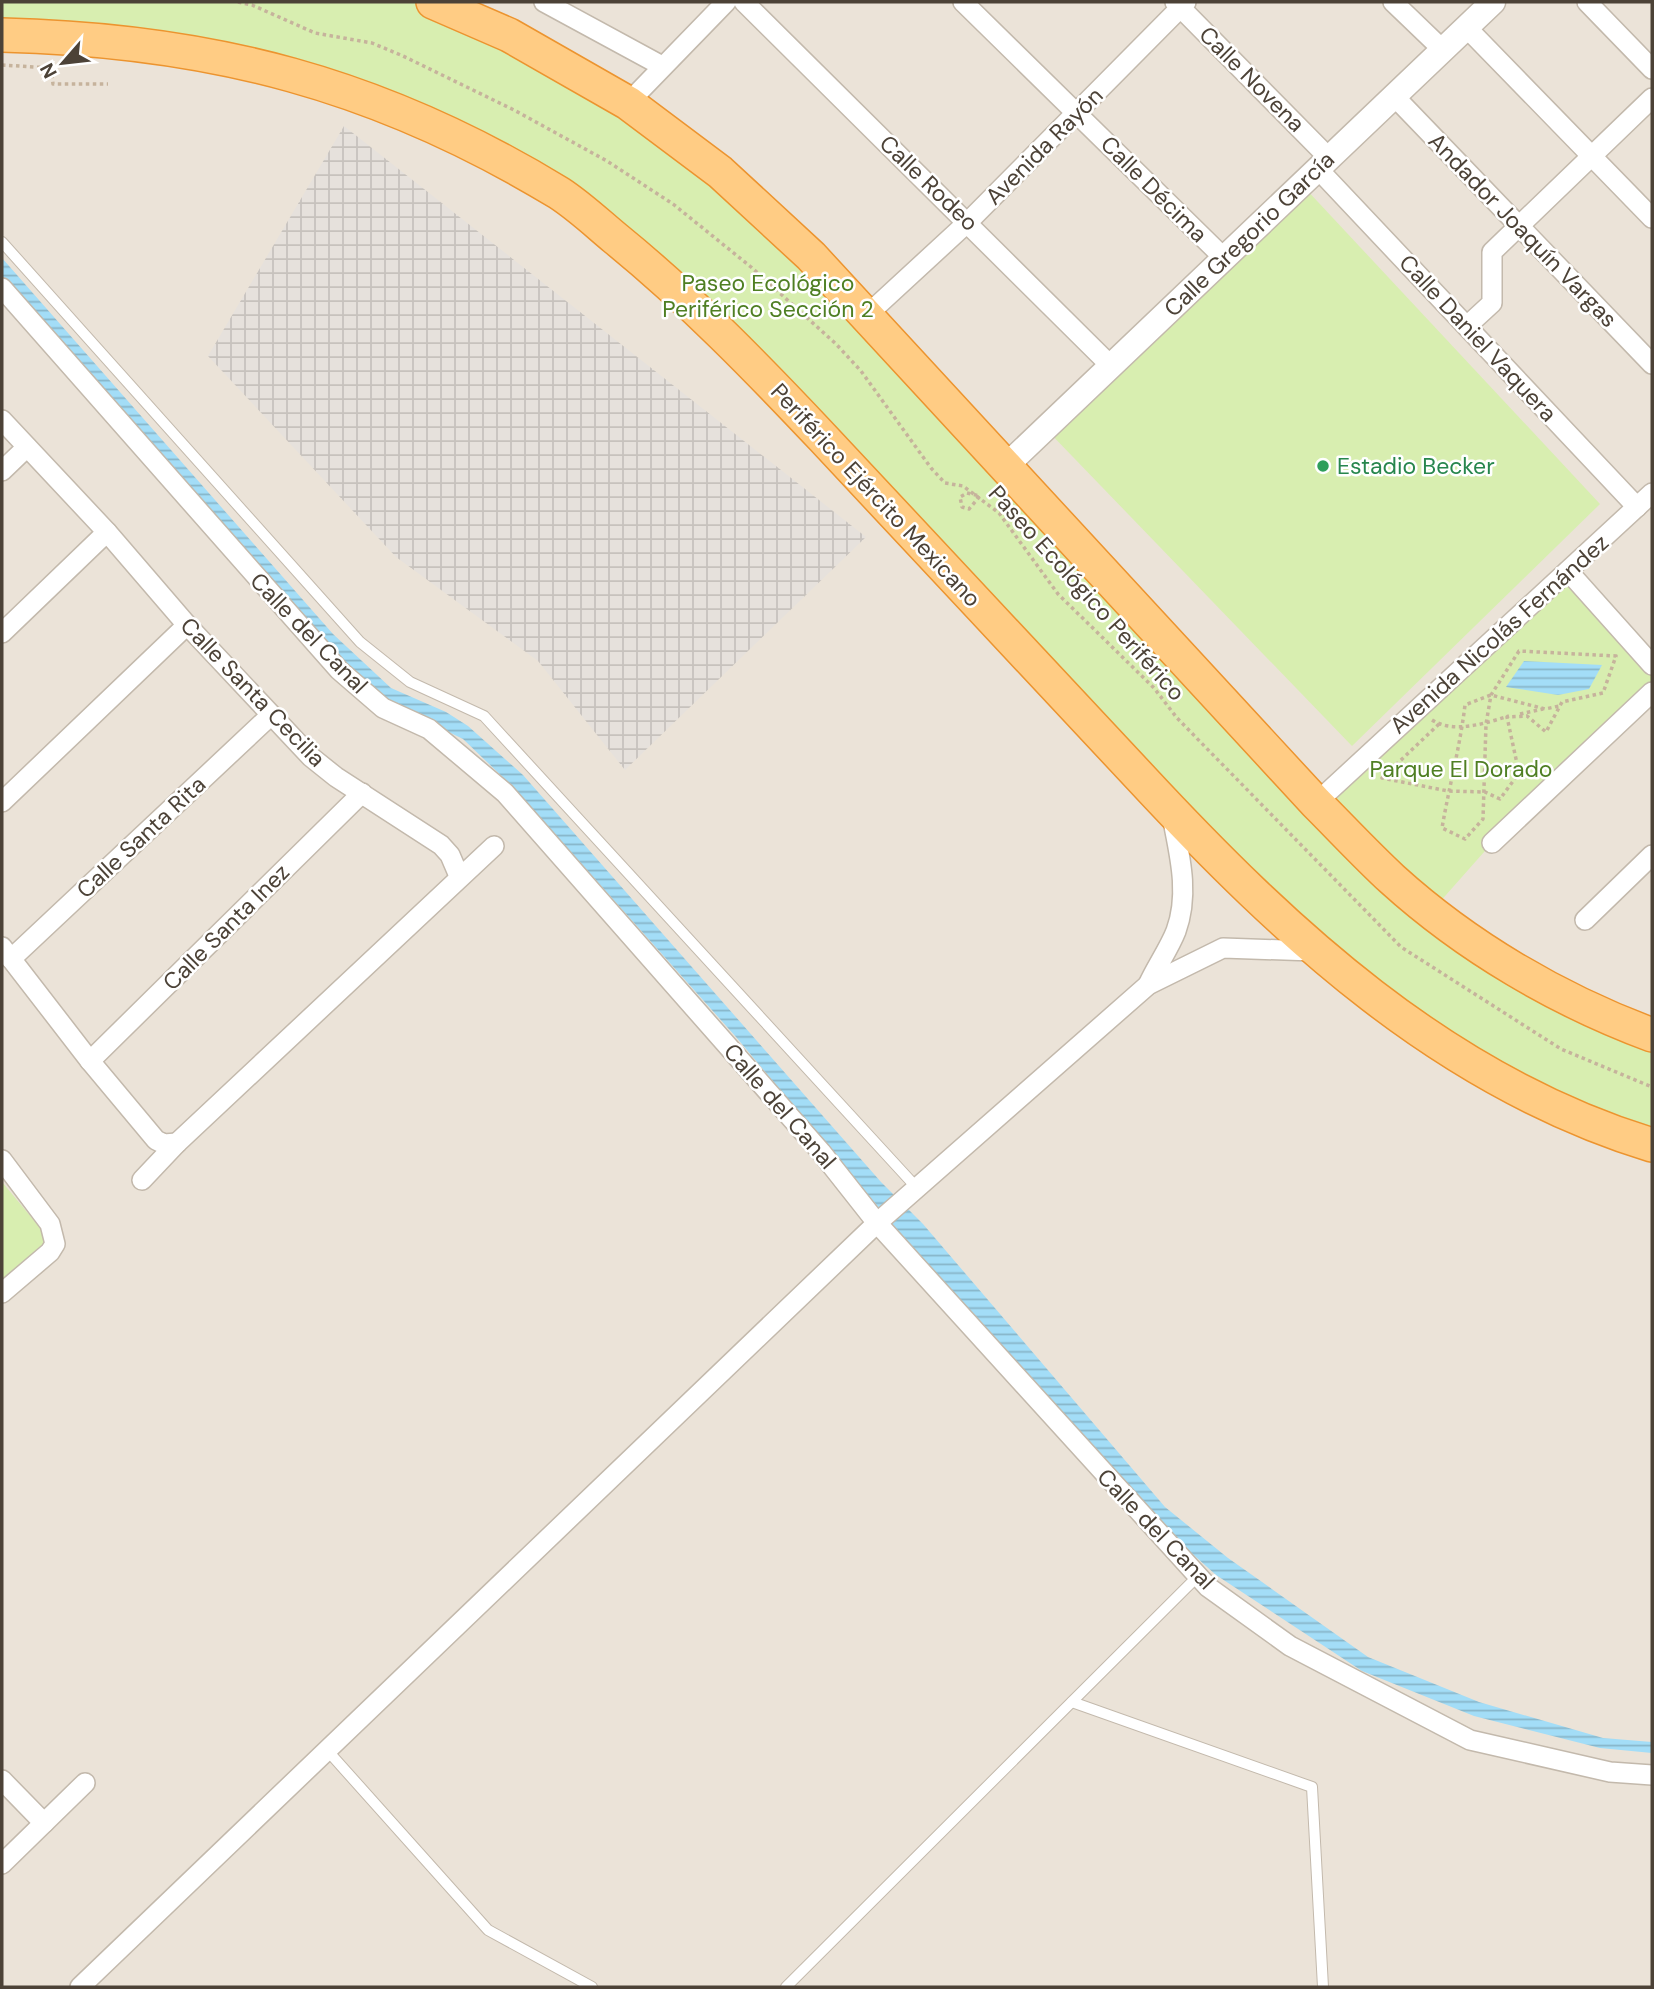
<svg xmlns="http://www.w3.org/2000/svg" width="1654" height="1989" font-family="'DM Sans',sans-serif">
  <defs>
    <pattern id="industrial-grid" width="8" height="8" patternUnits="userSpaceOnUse" patternTransform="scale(1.75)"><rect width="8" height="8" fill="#e6e1dc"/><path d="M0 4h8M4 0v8" fill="none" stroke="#c7c2bd"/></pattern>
    <pattern id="water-rules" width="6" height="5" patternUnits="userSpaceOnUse" patternTransform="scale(1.75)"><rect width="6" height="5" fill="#a3ddf7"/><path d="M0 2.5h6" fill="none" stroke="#87b5c9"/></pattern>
  </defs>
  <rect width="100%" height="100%" fill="#f7f2eb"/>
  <rect fill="#ebe3d8" x="2" y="2" width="1650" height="1985"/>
  <path fill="url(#industrial-grid)" d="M344 126 866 537 625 770 538 661 396 557 208 356Z"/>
  <g fill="#d8eeb0">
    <path d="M2 2H423L692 155 1388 879 1652 1037V1140L1563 1107 1314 950 628 244 358 89 2 32Z"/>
    <path d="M1304 187 1600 504 1352 746 1045 428Z"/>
    <path d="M1568 572 1652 666V691L1492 843 1438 904 1324 798Z"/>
    <path d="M2 1182 52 1242 2 1284Z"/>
  </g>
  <g fill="url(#water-rules)">
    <path d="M2 258 333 634 391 688 446 712 468 726 523 775 881 1182 923 1224 1165 1507 1228 1558 1368 1657 1479 1702 1603 1738 1652 1742V1753L1600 1748 1474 1716 1362 1671 1216 1575 1158 1523 905 1239 736 1037 511 785 463 739 381 699 320 641 2 280Z"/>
    <path d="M1524 661 1602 665 1589 689 1558 695 1506 687Z"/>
  </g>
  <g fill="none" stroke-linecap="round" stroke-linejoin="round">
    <defs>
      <g id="service">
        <path d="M2 242 360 642 410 682 484 716 917 1188"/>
        <path d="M1072 1702 1312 1787 1323 1987"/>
        <path d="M327 1750 488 1930 592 1987"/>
        <path d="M786 1987 1198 1576"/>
      </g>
      <g id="minor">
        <path d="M544 2 662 66"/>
        <path d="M744 2 1111 366"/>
        <path d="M963 2 1224 258"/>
        <path d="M1175 2 1328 157"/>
        <path d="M1393 2 1443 50"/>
        <path d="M1587 2 1652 69"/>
        <path d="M1466 27 1652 218"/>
        <path d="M1394 96 1652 364"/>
        <path d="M628 103 726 2"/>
        <path d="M1318 169 1637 507"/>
        <path d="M2 288 339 670 383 708 429 729 505 793 821 1152 877 1223 1208 1587 1290 1646 1470 1740 1610 1772 1652 1775"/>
        <path d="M867 315 969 221 1186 2"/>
        <path d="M1467 326 1492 303V252L1652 98"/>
        <path d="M2 420 107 532 187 625 311 757 336 777 441 845 450 855 459 876"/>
        <path d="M2 471 27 447"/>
        <path d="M1568 571 1652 665"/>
        <path d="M2 633 107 532"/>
        <path d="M2 802 187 625"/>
        <path d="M1316 803 1652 493"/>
        <path d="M1492 843 1652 692"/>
        <path d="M1585 920 1652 855"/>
        <path d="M2 947 90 1061 156 1140 164 1144 177 1143"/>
        <path d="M11 959 270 716"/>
        <path d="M1148 985C1156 967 1169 949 1176 931 1190 893 1179 853 1172 816"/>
        <path d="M90 1061 362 793"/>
        <path d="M2 1160 50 1224 55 1244 50 1252 2 1293"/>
        <path d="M142 1180 177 1143 494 846"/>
        <path d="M2 1780 44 1823"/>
        <path d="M2 1864 85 1783"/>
        <path d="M80 1987 877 1223 1148 985 1223 948 1313 951"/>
      </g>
      <path id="tertiary" d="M1006 466 1493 2"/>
      <g id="trunk">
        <path d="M433 2 509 35 628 103 720 172 811 256 1316 803C1341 828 1366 855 1392 879 1467 947 1558 1000 1652 1035"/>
        <path d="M2 35C211 40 380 84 559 193 579 206 597 223 615 238 690 299 757 368 823 438 929 551 1034 664 1140 777 1285 933 1443 1081 1652 1145"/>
      </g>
    </defs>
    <use href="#service" stroke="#c3b9ac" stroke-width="12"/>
    <use href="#minor" stroke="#c3b9ac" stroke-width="22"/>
    <use href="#tertiary" stroke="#c3b9ac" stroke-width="27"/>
    <use href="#trunk" stroke="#ec942f" stroke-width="36"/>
    <g stroke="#c6b39c" stroke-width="3.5" stroke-dasharray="3.5 3.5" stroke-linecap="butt">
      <path d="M238 2 252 5 315 33 372 43 403 56 514 110 607 161 673 204 751 267 836 344 861 371 931 468 945 483 963 486 999 513 1058 594 1154 688 1177 718 1401 947 1561 1049 1652 1087"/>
      <path d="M2 65 51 68 53 84H108"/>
      <path d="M967 493 980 496 969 509 962 507 960 497Z"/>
      <path d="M1520 714 1543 709"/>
      <path d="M1432 720C1454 734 1486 723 1509 716"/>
      <path d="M1439 724 1382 778 1448 791 1485 792 1500 799 1519 773 1507 717 1527 716 1546 732 1562 702 1603 693 1616 656 1519 651 1491 695 1486 724 1483 819 1465 839 1442 828C1449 787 1460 747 1465 705L1491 695 1545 709 1559 706"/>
    </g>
    <use href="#service" stroke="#fff" stroke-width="10"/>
    <use href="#minor" stroke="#fff" stroke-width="19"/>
    <use href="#tertiary" stroke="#fff" stroke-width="24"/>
    <use href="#trunk" stroke="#ffcc84" stroke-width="33"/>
  </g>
  <circle fill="#2e9e5b" stroke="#fff" stroke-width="2.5" cx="1323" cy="466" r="7"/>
  <g text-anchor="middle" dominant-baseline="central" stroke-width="5" stroke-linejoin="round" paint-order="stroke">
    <g font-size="23" fill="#4c4237" stroke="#fff">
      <text transform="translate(1252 79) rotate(45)">Calle Novena</text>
      <text transform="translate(1044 146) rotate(-45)">Avenida Rayón</text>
      <text transform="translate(929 183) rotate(44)">Calle Rodeo</text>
      <text transform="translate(1154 189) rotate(45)">Calle Décima</text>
      <text transform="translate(1523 230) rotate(46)">Andador Joaquín Vargas</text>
      <text transform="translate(1249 234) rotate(-44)">Calle Gregorio García</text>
      <text transform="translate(1478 338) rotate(47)">Calle Daniel Vaquera</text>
      <text transform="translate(876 495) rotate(47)">Periférico Ejército Mexicano</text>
      <text transform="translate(1087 593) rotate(48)">Paseo Ecológico Periférico</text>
      <text transform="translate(309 633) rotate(46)">Calle del Canal</text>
      <text transform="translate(1499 634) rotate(-42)">Avenida Nicolás Fernández</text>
      <text transform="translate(253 692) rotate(46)">Calle Santa Cecilia</text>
      <text transform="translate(141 837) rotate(-43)">Calle Santa Rita</text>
      <text transform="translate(226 927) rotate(-45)">Calle Santa Inez</text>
      <text transform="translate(780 1106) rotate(49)">Calle del Canal</text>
      <text transform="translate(1156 1529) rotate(46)">Calle del Canal</text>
    </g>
    <g font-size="23" fill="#4f7f23" stroke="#fff">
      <text x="768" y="283">Paseo Ecológico<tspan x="768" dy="26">Periférico Sección 2</tspan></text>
      <text x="1461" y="769">Parque El Dorado</text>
    </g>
    <g font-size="23" fill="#27864d" stroke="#fff" text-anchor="start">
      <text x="1337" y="466">Estadio Becker</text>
    </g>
  </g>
  <rect width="1654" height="1989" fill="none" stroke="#4c4237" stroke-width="7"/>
  <g transform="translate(63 63) rotate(242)" stroke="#ffffff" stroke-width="5" paint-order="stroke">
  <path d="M0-5L12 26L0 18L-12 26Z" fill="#4c4237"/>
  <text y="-10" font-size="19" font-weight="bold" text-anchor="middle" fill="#4c4237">N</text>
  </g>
</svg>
